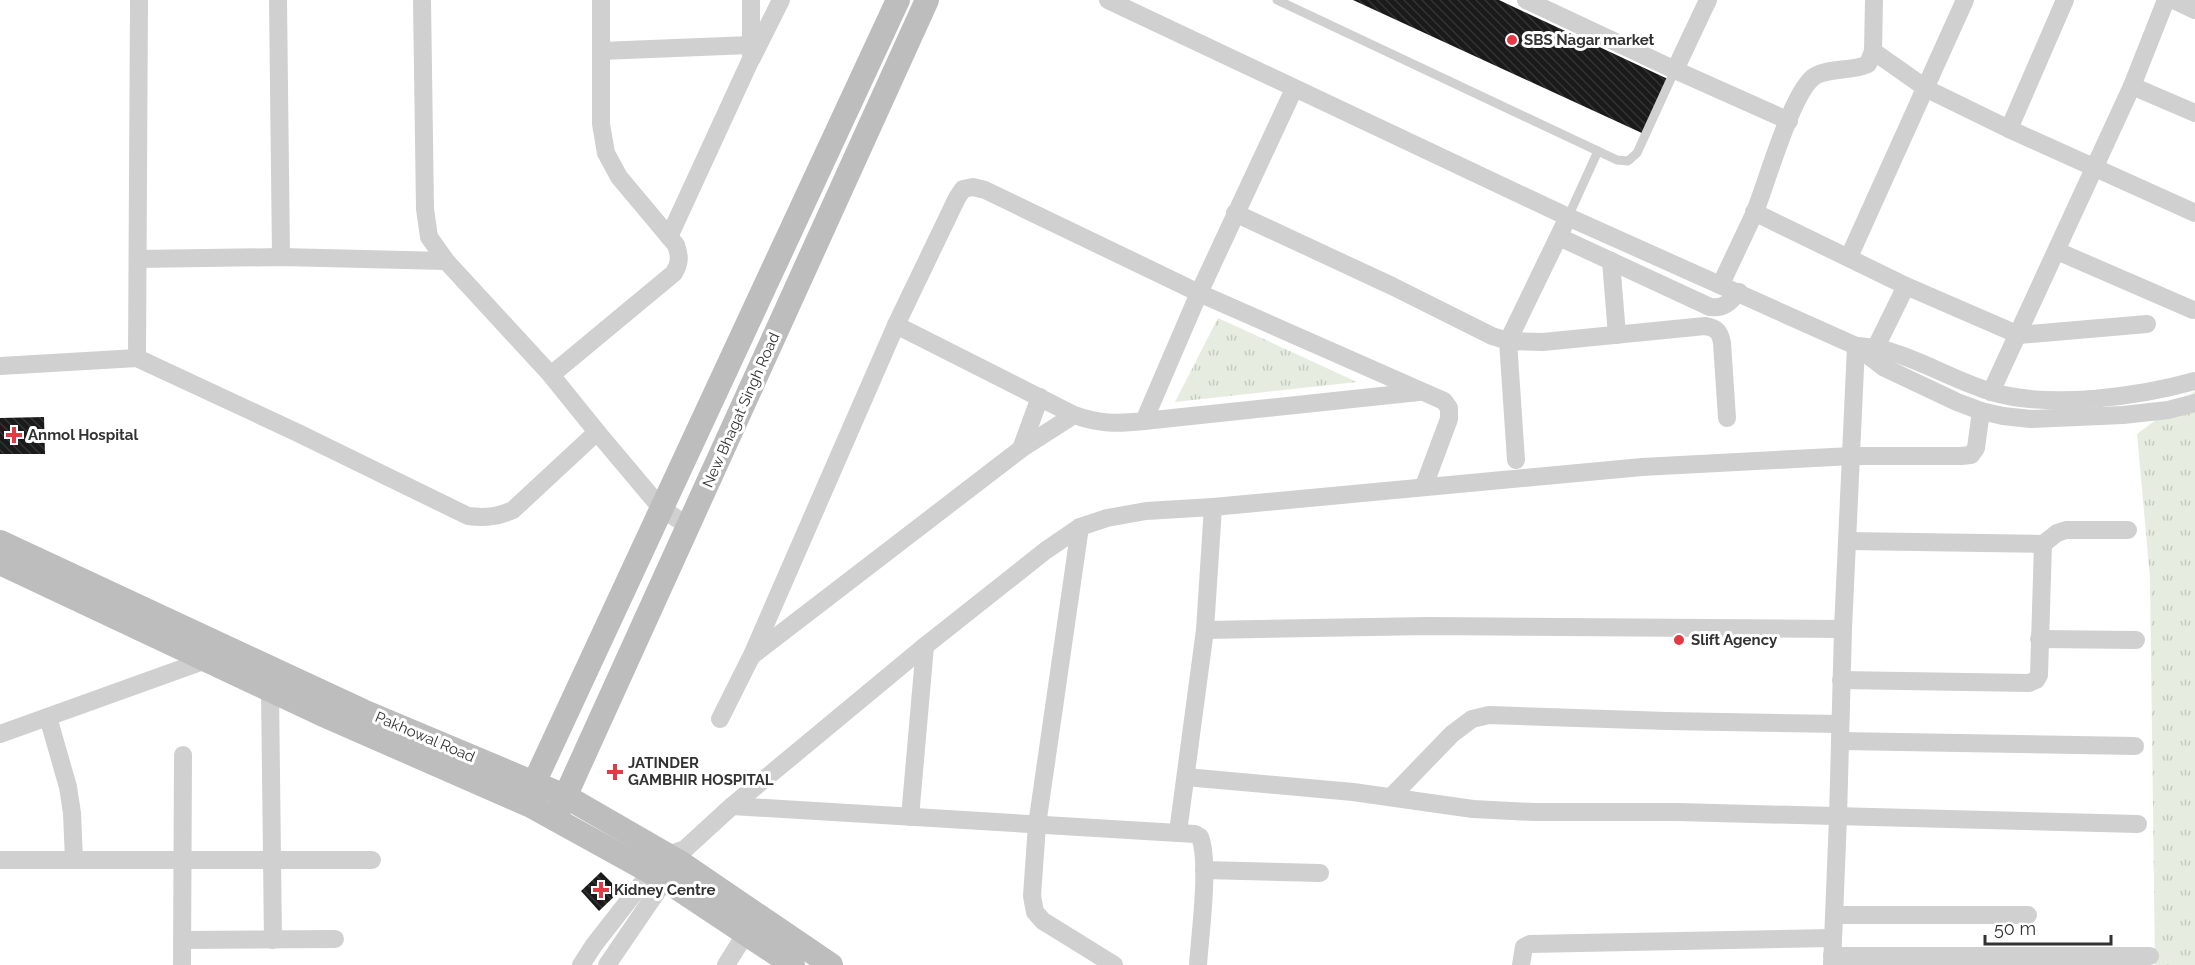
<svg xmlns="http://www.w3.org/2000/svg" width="2195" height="965" font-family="Raleway,sans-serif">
  <defs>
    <pattern id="park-tufts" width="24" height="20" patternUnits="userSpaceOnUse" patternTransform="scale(1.5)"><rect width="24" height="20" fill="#e6ecdf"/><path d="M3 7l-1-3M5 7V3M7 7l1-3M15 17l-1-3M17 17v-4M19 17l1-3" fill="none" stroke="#c6cbc0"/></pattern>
    <pattern id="building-back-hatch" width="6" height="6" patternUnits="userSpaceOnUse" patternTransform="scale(1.5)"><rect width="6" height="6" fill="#1a1a1a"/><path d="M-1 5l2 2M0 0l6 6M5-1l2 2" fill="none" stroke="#333"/></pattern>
  </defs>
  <rect width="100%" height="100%" fill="#fff"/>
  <g fill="url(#park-tufts)">
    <path d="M1218 318 1357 382 1175 402Z"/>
    <path d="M2195 391V965H2155L2150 577 2137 434Z"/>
  </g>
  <g fill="url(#building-back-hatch)">
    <path d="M1353 0H1499L1670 80 1644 134Z"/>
    <path d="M44 417 45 454H0V418Z"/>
    <path d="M601 872 620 891 599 911 581 891Z"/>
  </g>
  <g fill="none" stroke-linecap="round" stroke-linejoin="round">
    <g stroke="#d0d0d0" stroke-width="9">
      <path d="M1277 0 1617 160 1628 161 1637 153 1675 70"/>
      <path d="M1568 217 1598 151"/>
    </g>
    <g stroke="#d0d0d0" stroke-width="18">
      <path d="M278 0 281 257"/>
      <path d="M422 0 425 209 429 237 446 261 551 375"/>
      <path d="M1108 0 1568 217 1856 346 1883 367 1957 402 1981 411 2003 416 2031 419 2123 415 2168 410 2195 403"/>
      <path d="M1526 0 1675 70 1708 0"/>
      <path d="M2174 0 2195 10"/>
      <path d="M601 51 750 45"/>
      <path d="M1873 51 1927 89 2009 129 2195 213"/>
      <path d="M752 58 781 0"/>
      <path d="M1675 70 1789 121"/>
      <path d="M2132 86 2195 113"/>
      <path d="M2009 129 2065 0"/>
      <path d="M1754 212 1906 286 2019 335 2147 324"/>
      <path d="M1235 213 1392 286 1492 336 1508 341 1543 342 1705 326C1717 328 1720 332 1722 343L1727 418"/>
      <path d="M669 237 751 59V0"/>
      <path d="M1559 237 1710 307C1724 309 1730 302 1739 292"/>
      <path d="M2057 251 2193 310"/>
      <path d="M1849 257 1965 0"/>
      <path d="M138 259 281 257 446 261"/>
      <path d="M1611 261 1617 335"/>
      <path d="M1721 284C1732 261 1743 237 1754 214 1766 186 1792 90 1815 76 1831 67 1852 72 1868 64L1873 51 1874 0"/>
      <path d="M896 325 957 198 963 189 973 187 985 190 1199 293 1444 401 1449 408V419L1424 486"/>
      <path d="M1858 346C1867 347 1876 348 1885 350 1922 360 1955 381 1992 392 2049 409 2138 397 2195 381"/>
      <path d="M1875 349 1906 286"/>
      <path d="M137 358 139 0"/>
      <path d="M0 366 137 358 298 433 468 516C485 518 497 517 513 510L597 432 551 375 674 273C680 263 680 256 676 245L619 177 606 153 601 124V0"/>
      <path d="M1991 392 2132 86 2166 0"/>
      <path d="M1144 421 1419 392"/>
      <path d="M597 432 661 508 688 526"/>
      <path d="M1021 449 1040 397"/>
      <path d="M1516 460 1508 341 1568 217"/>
      <path d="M1080 527 1037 825 1032 896 1035 912 1043 921 1114 965"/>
      <path d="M1848 541 2043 544 2057 533 2066 530H2128"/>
      <path d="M1205 630 1428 626 1843 629"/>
      <path d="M2039 639 2136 640"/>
      <path d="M754 654 1021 449 1074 415"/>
      <path d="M1841 680 2029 683 2036 680 2039 675 2043 544"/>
      <path d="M270 690 273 940"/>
      <path d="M48 717 68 787 72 813 74 860"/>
      <path d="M720 719 752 655 896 325 1074 415C1100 424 1117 424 1144 421L1199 293 1294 89"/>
      <path d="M0 734 206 660"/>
      <path d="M1840 741 2135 746"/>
      <path d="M1186 777 1353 792 1473 809 1533 812H1678L2138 824"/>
      <path d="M1392 796 1452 734 1472 719 1489 715 1667 721 1839 724"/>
      <path d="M732 806 1195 834 1200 837C1210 863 1200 934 1198 965"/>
      <path d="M910 817 925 646"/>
      <path d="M1178 832 1205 630 1213 507 1642 467 1852 456H1961L1971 455 1976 448 1981 411"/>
      <path d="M0 860H372"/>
      <path d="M1204 870 1320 873"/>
      <path d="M1834 915H2028"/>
      <path d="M182 940 335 939"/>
      <path d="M1832 956H2150"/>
      <path d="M182 965 183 755"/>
      <path d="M581 965 594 945 650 873 668 855 685 849 732 806 925 646 1045 551 1080 527 1107 518 1146 511 1213 507"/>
      <path d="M607 965 665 880 673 871"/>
      <path d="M726 965 746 933"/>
      <path d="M1521 965 1524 947 1530 944 1833 938"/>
      <path d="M1832 965 1838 818 1843 629 1856 346"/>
    </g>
    <g stroke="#bdbdbd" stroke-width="24">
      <path d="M0 542 363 711 565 796 681 863 831 965"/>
      <path d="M0 563 321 714 531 806 665 880 793 965"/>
      <path d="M528 796 898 0"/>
      <path d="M555 819 927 0"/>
    </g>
  </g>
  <g fill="#e63946" stroke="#fff" stroke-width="2">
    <circle cx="1512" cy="40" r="6"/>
    <path d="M11 426h6v6h6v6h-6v6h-6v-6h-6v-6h6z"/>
    <circle cx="1679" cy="640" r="6"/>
    <path d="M612 763h6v6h6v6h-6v6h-6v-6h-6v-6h6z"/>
    <path d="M598 881h6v6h6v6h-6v6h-6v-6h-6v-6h6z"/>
  </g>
  <g text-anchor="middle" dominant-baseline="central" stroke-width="6" stroke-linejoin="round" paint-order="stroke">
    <g font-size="15" font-weight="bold" fill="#333" stroke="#fff" text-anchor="start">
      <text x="1524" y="40">SBS Nagar market</text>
      <text x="28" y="435">Anmol Hospital</text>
      <text x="1691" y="640">Slift Agency</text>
      <text x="628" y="763">JATINDER<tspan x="628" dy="17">GAMBHIR HOSPITAL</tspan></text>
      <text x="614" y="890">Kidney Centre</text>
    </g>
    <g font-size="15" fill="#333" stroke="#fff">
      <text transform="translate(741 410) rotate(-66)">New Bhagat Singh Road</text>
      <text transform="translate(425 737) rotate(23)">Pakhowal Road</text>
    </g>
  </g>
  <path d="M1985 935v9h126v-9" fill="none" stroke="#333333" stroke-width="3"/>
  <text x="1994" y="935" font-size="18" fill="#333333" stroke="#ffffff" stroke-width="4.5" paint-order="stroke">50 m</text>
</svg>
